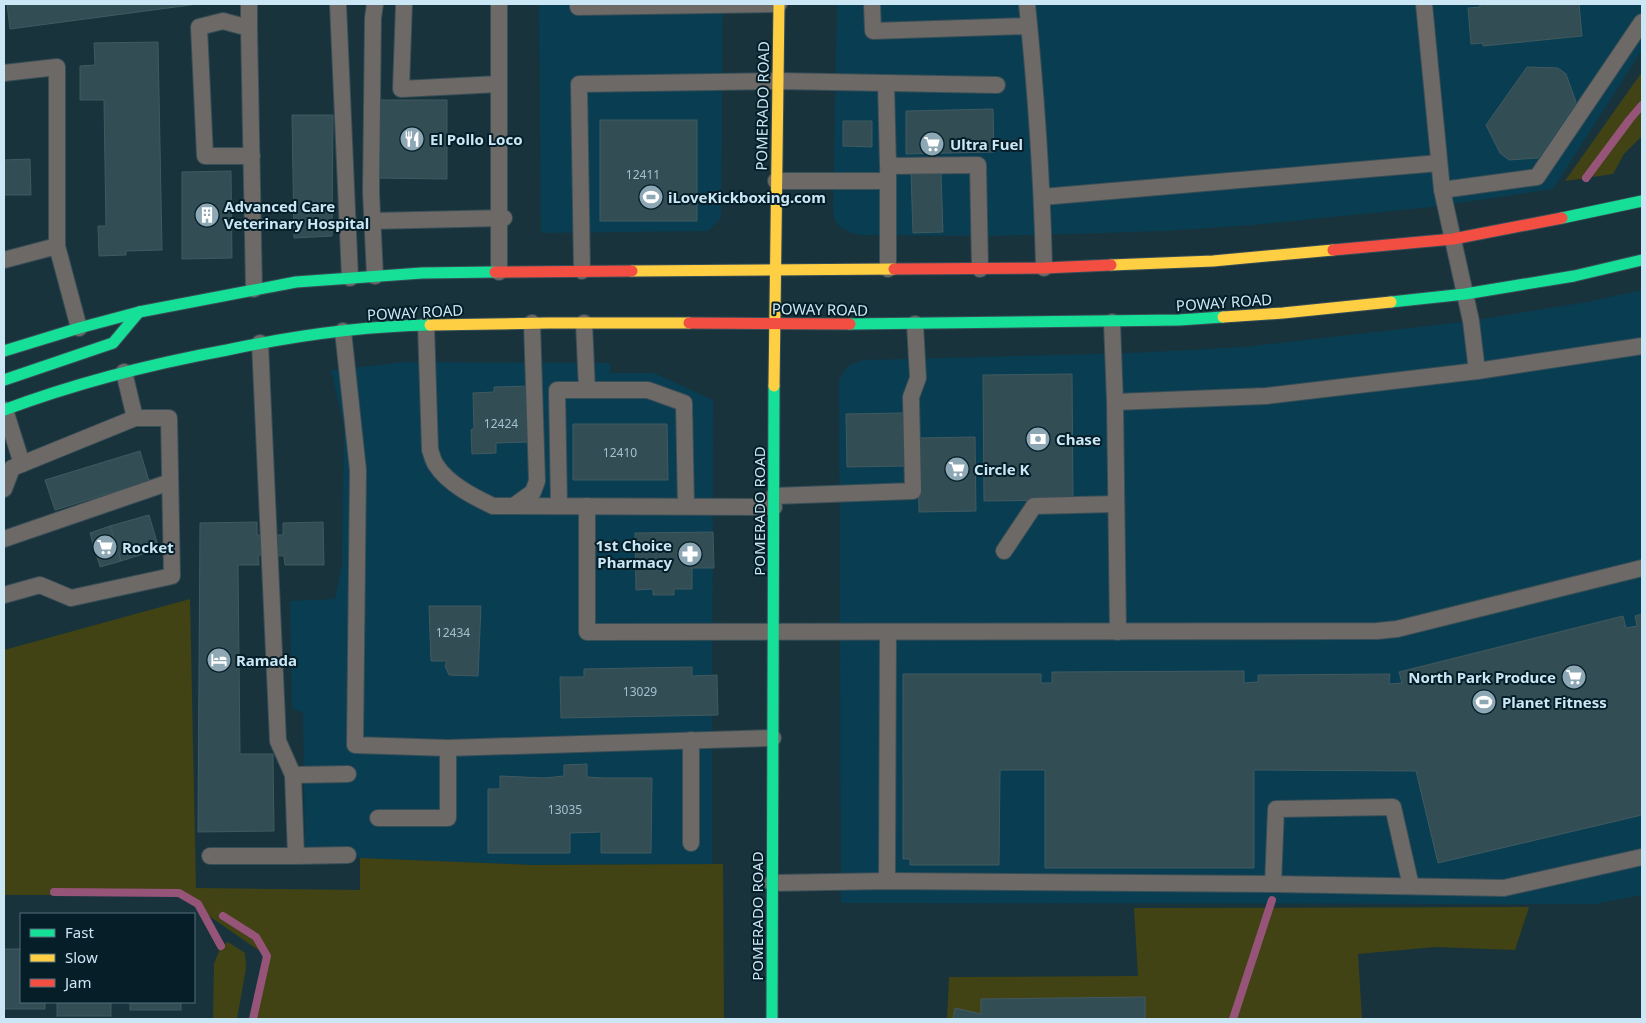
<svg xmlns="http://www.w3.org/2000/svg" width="1646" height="1023" font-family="'Noto Sans',sans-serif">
  <rect width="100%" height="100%" fill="#19333c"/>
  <g fill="#093d51">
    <path d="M539 4H723L721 218 708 231 541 233Z"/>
    <path d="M837 4H1642V50L1553 189 1432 207 1253 225 1163 231 1073 234 987 236 860 235 849 232 840 227 835 221 833 211Z"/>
    <path d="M1642 290V895L1595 904 841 903 839 380 844 371 850 365 863 360 1132 353 1244 347 1471 321 1587 302Z"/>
    <path d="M406 362 610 363V373H654L713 400 712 864 533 865 360 858 305 847 303 713 292 708 290 601 335 599 342 565 344 427 331 370Z"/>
  </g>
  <g fill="#414314">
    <path d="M1642 72V136L1624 154 1613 174 1565 181Z"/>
    <path d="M190 599 196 888 360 890V858L533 865 723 864 724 1019H253L267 956 179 895H4V650Z"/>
    <path d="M1529 907 1515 950 1435 947 1358 954 1362 1019H947L949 977 1138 976 1134 908Z"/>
    <path d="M228 942 245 953 246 968 237 1019H213L214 964 221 946Z"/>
  </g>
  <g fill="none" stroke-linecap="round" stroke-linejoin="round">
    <g stroke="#965478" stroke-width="8">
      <path d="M1586 178 1630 119 1642 105"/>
      <path d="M54 892 179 893 198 904 221 946"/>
      <path d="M223 916 256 937 267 956 253 1019"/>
      <path d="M1233 1019 1272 900"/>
    </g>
  </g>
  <g fill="#334d55" stroke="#405a60">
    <path d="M7 4H198L10 29Z"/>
    <path d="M1480 4H1579L1582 36 1483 46V43L1471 44 1468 8 1480 7Z"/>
    <path d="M158 42 162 250 126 251V255L99 256 98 226H106L104 100H80V66L95 65 94 43Z"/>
    <path d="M1527 67 1558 68 1566 74 1576 102 1538 158 1509 160 1500 153 1486 125Z"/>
    <path d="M377 100H447V179L376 178Z"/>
    <path d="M993 109 994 152 906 154V111Z"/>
    <path d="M292 115H333L332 236 294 238Z"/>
    <rect x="600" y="120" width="97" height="101"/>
    <path d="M843 121H872V147L843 146Z"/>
    <path d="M30 159 31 195H4V160Z"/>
    <path d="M231 171 232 258 182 259V172Z"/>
    <path d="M941 173 943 232 913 233 911 174Z"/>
    <path d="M1072 374 1073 500 984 501 983 375Z"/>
    <path d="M532 386 529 442 496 443V453L472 454 471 430 474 428 473 393 494 392V387Z"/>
    <path d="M904 413 905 466 847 467 846 414Z"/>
    <path d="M573 424H667L668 480H573Z"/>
    <path d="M975 437 976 511 919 512 917 438Z"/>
    <path d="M140 451 149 481 55 510 45 480Z"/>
    <path d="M149 515 159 549 121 561 110 526Z"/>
    <path d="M257 522V535H283V523L323 522 324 565H285L284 556 258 555 259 565H238L240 754H273L274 831 198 832 200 523Z"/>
    <path d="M110 526 121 561 100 567 90 533Z"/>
    <path d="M713 532 714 568H692V589H674V595H653V589L636 590 635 533Z"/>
    <path d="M429 606H481L478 676 449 675 445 666 447 661H431Z"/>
    <path d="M1642 614V815L1438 863 1416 771 1254 770V868H1045V770H1000L999 865H910V859H903V674H1041V683H1052V672L1244 671V683L1258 682V675L1390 674 1389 684 1402 683 1399 672 1623 616 1626 628 1637 626 1635 616Z"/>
    <path d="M692 667V676L717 675 718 715 561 718 560 677H584V669Z"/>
    <path d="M587 764V777L605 778H652L651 853H601V832L570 833V853H488V789H500V776L545 778 564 776V765Z"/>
    <path d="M4 949H21V1002H45V1009H4Z"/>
    <path d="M1145 997V1019H953L955 1008 981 1014V999Z"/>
    <rect x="57" y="1002" width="54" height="14"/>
    <rect x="130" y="1002" width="51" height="8"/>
  </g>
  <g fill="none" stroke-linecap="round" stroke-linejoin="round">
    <defs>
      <g id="lane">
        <path d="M249 4V28"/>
        <path d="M338 4 350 278"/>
        <path d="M404 4 401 89 499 84"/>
        <path d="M499 4V272"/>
        <path d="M578 4V7L779 4"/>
        <path d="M872 4 873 31 1029 26"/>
        <path d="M1027 4C1036 92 1042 180 1044 268"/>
        <path d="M1424 4 1442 190 1471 321 1477 371"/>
        <path d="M4 73 57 67V246"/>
        <path d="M886 83 888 166 978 165 980 269"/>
        <path d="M252 156H205L199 27 223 21 249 28 254 289"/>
        <path d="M776 181H888"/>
        <path d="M1442 190 1537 177 1642 22"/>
        <path d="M1042 197 1439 163"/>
        <path d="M372 221 504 218"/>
        <path d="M4 260 57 246 79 328"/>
        <path d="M888 269V171"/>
        <path d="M582 271 579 84 778 81 997 85"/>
        <path d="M375 276 371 192 373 18 375 4"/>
        <path d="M1112 322 1115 402 1118 632"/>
        <path d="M584 323 587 390"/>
        <path d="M426 325 430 450C432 455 433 461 436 465 448 484 474 497 493 506L774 507"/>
        <path d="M343 331 358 470 355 745 448 748"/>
        <path d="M260 343 278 741 293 775 348 774"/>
        <path d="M124 372 135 418"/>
        <path d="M1115 402 1266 396 1477 371 1642 346"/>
        <path d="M5 410 22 464"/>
        <path d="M4 489 12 468 135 418H169L172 576 71 598 40 585 4 595"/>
        <path d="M774 496 913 491 911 397 918 378 915 324"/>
        <path d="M515 505 533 492 537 481 532 323"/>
        <path d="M559 505 557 390H648L684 403 686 506"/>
        <path d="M587 506V632L1377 631 1397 629 1642 568"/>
        <path d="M4 539 170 482"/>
        <path d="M1004 551 1034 506 1116 504"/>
        <path d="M293 775 296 856 348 855"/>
        <path d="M378 818H448V748L773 738"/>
        <path d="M691 843V740"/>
        <path d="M210 856H296"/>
        <path d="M887 881 888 632"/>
        <path d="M772 883 887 881 1273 884 1504 888 1642 857"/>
        <path d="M1273 884 1276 809 1393 807 1411 886"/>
      </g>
      <g id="fast">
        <path d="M1562 218 1642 201"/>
        <path d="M1391 302 1465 294 1574 276 1642 260"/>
        <path d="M850 324 1179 320 1223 317"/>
        <path d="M4 351 79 328 139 312 296 282 422 273 495 272"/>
        <path d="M4 380 113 343 139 312"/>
        <path d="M4 410C76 383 151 364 227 350 293 336 362 326 430 325"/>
        <path d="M772 1019 774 386"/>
      </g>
      <g id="slow">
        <path d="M1111 265 1213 261 1333 250"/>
        <path d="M632 271 894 269"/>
        <path d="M1223 317 1283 313 1391 302"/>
        <path d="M430 325 548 323H689"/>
        <path d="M774 386 779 4"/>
      </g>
      <g id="jam">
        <path d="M1333 250 1453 239 1562 218"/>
        <path d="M894 269 1044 268 1111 265"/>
        <path d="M495 272 632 271"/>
        <path d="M689 323 850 324"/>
      </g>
    </defs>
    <use href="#lane" stroke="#384e57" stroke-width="18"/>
    <use href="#fast" stroke="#384e57" stroke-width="13"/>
    <use href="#slow" stroke="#384e57" stroke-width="13"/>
    <use href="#jam" stroke="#384e57" stroke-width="13"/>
    <use href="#lane" stroke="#6c6967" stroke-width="16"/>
    <use href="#fast" stroke="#16e098" stroke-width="11"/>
    <use href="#slow" stroke="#ffcf43" stroke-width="11"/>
    <use href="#jam" stroke="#f24e42" stroke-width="11"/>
  </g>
  <defs>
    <symbol id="restaurant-disc" viewBox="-11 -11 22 22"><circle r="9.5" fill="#8da8b4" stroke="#061e28"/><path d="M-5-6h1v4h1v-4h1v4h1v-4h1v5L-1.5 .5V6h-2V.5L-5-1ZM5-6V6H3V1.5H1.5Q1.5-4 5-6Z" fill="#fff"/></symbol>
    <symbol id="supermarket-disc" viewBox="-11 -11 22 22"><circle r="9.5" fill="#8da8b4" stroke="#061e28"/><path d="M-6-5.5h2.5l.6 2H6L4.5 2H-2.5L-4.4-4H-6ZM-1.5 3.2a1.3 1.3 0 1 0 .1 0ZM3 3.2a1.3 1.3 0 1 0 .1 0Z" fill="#fff"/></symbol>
    <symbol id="stadium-disc" viewBox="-11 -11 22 22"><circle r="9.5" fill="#8da8b4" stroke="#061e28"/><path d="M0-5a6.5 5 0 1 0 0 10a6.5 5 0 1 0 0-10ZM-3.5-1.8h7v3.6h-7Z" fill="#fff"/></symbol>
    <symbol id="building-disc" viewBox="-11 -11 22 22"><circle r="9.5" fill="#8da8b4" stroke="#061e28"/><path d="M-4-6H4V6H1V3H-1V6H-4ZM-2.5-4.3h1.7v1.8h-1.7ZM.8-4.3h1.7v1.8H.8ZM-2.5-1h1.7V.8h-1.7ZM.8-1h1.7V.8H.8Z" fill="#fff"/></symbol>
    <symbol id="bank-disc" viewBox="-11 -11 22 22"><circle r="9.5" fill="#8da8b4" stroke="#061e28"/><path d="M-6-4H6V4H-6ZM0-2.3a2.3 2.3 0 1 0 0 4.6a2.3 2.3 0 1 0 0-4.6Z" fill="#fff"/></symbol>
    <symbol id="pharmacy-disc" viewBox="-11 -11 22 22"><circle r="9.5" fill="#8da8b4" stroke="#061e28"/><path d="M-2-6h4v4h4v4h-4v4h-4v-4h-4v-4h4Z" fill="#fff"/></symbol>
    <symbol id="hotel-disc" viewBox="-11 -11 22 22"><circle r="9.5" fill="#8da8b4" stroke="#061e28"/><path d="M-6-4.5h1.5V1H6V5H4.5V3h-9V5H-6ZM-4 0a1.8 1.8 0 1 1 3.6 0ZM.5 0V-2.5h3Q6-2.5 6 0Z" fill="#fff"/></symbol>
  </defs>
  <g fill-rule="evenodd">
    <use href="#restaurant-disc" x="398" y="125" width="28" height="28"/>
    <use href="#supermarket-disc" x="918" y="130" width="28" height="28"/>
    <use href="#stadium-disc" x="637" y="183" width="28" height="28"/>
    <use href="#building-disc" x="193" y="201" width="28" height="28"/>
    <use href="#bank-disc" x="1024" y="425" width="28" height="28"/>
    <use href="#supermarket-disc" x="943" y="455" width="28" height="28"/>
    <use href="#supermarket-disc" x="91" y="533" width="28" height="28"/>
    <use href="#pharmacy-disc" x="676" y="540" width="28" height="28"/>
    <use href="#hotel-disc" x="205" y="646" width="28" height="28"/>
    <use href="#supermarket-disc" x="1560" y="663" width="28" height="28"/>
    <use href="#stadium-disc" x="1470" y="688" width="28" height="28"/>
  </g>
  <g text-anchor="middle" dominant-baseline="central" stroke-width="4" stroke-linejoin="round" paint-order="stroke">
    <g font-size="12" fill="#a5c0cd">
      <text x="643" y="174">12411</text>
      <text x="501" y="423">12424</text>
      <text x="620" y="452">12410</text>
      <text x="453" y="632">12434</text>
      <text x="640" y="691">13029</text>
      <text x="565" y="809">13035</text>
    </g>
    <g font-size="15" fill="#cbe7f5" stroke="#061e28">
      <text transform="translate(762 106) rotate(-89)">POMERADO ROAD</text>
      <text transform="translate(1224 302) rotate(-4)">POWAY ROAD</text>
      <text transform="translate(820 309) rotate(1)">POWAY ROAD</text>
      <text transform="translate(415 312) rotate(-3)">POWAY ROAD</text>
      <text transform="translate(759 511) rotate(-90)">POMERADO ROAD</text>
      <text transform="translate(757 916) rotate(-90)">POMERADO ROAD</text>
    </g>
    <g font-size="15" font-weight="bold" fill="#cbe7f5" stroke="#061e28" text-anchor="start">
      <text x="430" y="139">El Pollo Loco</text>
      <text x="950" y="144">Ultra Fuel</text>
      <text x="668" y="197">iLoveKickboxing.com</text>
      <text x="224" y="206">Advanced Care<tspan x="224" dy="17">Veterinary Hospital</tspan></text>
      <text x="1056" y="439">Chase</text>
      <text x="974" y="469">Circle K</text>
      <text x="672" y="545" text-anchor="end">1st Choice<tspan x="672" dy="17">Pharmacy</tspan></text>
      <text x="122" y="547">Rocket</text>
      <text x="236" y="660">Ramada</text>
      <text x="1556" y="677" text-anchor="end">North Park Produce</text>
      <text x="1502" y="702">Planet Fitness</text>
    </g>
  </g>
  <rect width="1646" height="1023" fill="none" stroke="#cbe7f5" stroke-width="10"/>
  <rect x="20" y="913" width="175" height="90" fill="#061e28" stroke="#556e7a"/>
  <rect x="30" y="929" width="25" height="8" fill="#16e098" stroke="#556e7a"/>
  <text x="65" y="938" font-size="15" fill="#cbe7f5">Fast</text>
  <rect x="30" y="954" width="25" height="8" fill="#ffcf43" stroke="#556e7a"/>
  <text x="65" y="963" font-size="15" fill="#cbe7f5">Slow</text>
  <rect x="30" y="979" width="25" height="8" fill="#f24e42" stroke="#556e7a"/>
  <text x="65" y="988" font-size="15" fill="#cbe7f5">Jam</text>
</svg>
